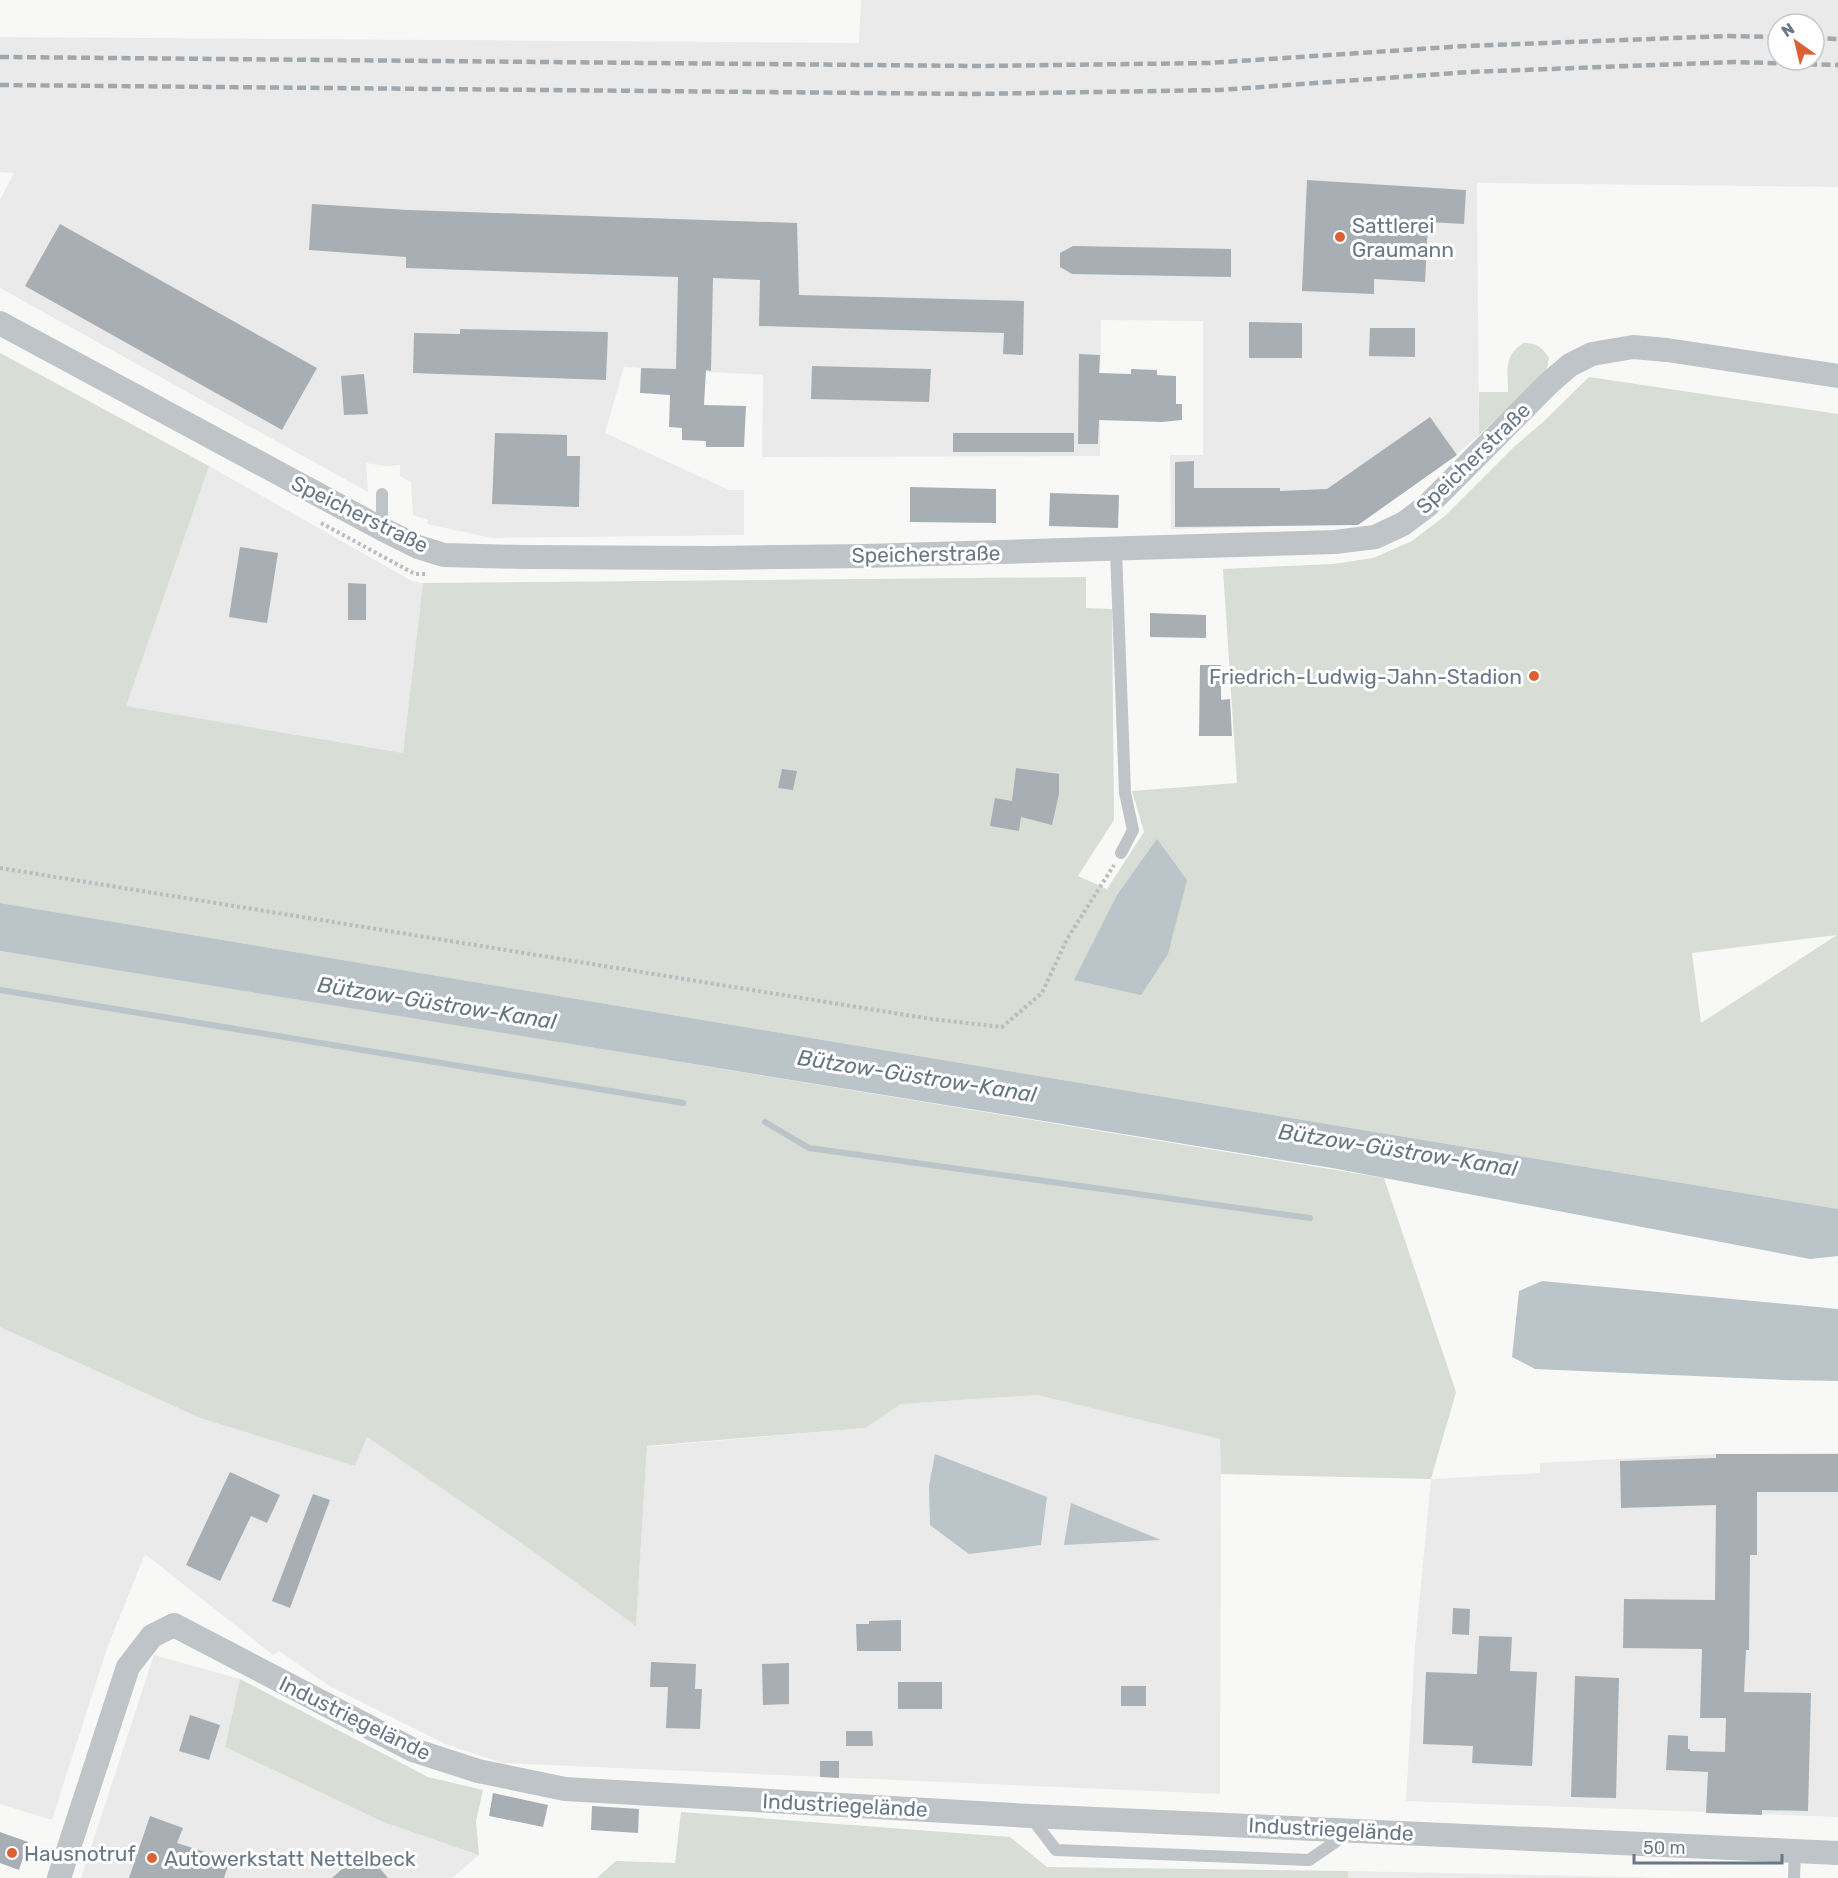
<svg xmlns="http://www.w3.org/2000/svg" width="1838" height="1878" font-family="Rubik,sans-serif">
  <rect width="100%" height="100%" fill="#f8f9f6"/>
  <g fill="#e9eae9" fill-rule="evenodd">
    <path d="M861 0H1838V187L1477 183 1479 435 1457 454 1357 524 1171 529 1170 455H1203V321L1101 320 1100 456 762 457 763 375 624 367 605 433 729 490H744V535L492 538 427 524 428 520 413 515 411 482 400 476V465L385 466 366 463 368 492 0 288V200L14 173 0 172V37L859 43ZM1778 24H1814V60H1778Z"/>
    <path d="M209 466 412 581 423 583 403 753 125 706Z"/>
    <path d="M0 1327 200 1418 355 1466 367 1437 517 1540 636 1626 647 1447 864 1428 901 1404 1037 1395 1221 1439 1220 1794 502 1763 445 1744 331 1687 279 1651 273 1655 145 1554 107 1648 52 1820 0 1804Z"/>
    <path d="M1838 1453V1817L1406 1801 1415 1647 1431 1479 1540 1473V1463L1716 1454Z"/>
    <path d="M154 1655 240 1679 225 1747 383 1822 479 1855 452 1878H81Z"/>
    <path d="M1348 1871 1670 1878H1348Z"/>
  </g>
  <g fill="#d8ddd6" fill-rule="evenodd">
    <path d="M1524 343C1537 343 1542 347 1549 358L1546 373 1479 435V392H1508C1508 371 1503 355 1524 343Z"/>
    <path d="M0 353 209 466 126 706 403 753 423 583 1086 577V608L1112 609 1114 820 1078 876 1107 889 1144 832 1132 791 1237 783 1223 569 1333 564 1373 558 1412 541 1446 515 1515 446 1542 423 1589 377 1838 414V1209L0 903ZM1837 935 1701 1023 1692 953Z"/>
    <path d="M0 951 196 982 1384 1178 1456 1392 1431 1479 1221 1474 1220 1439 1037 1395 901 1404 865 1428 647 1446 636 1626 517 1540 367 1437 355 1466 200 1418 0 1327Z"/>
    <path d="M240 1679 428 1777 483 1790 476 1821 479 1855 383 1822 225 1747Z"/>
    <path d="M681 1812 1010 1837 1047 1867 1348 1871V1878H597L616 1861 675 1863Z"/>
  </g>
  <g fill="#bac4c9">
    <path d="M1157 839 1187 880 1168 954 1141 995 1074 980 1117 895Z"/>
    <path d="M0 903 1838 1209V1256L1810 1259 1332 1168 0 951Z"/>
    <path d="M1542 1281 1838 1309V1381L1784 1380 1535 1369 1512 1357 1519 1291Z"/>
    <path d="M935 1454 1047 1497 1041 1545 969 1554 930 1525 929 1486Z"/>
    <path d="M1071 1503 1161 1540 1064 1545Z"/>
  </g>
  <g fill="none" stroke-linecap="round" stroke-linejoin="round">
    <g stroke="#bac4c9" stroke-width="6">
      <path d="M0 990 683 1103"/>
      <path d="M765 1122 809 1148 1310 1218"/>
    </g>
  </g>
  <g fill="#a7afb5">
    <path d="M1307 180 1466 190 1464 224 1428 222 1425 282 1374 279V294L1302 291Z"/>
    <path d="M312 204 408 210 797 223 799 295 1024 301 1023 355 1003 354 1004 333 759 326 760 280 713 278 711 371 706 370 704 405 746 406 744 447H706V441L682 440V428L669 427 670 395 640 393 641 368 676 369 678 277 406 268V257L309 250Z"/>
    <path d="M60 224 317 368 282 430 25 286Z"/>
    <path d="M1073 246 1231 249V277L1072 274 1060 267V253Z"/>
    <path d="M1249 322 1302 323V358H1249Z"/>
    <path d="M1370 328H1415V357L1369 356Z"/>
    <path d="M460 329 608 332 606 380 413 373 414 333 460 334Z"/>
    <path d="M1079 354 1100 355 1099 373 1131 374V369L1157 370V375L1176 376V404H1182V420L1162 422 1099 420 1098 444H1078Z"/>
    <path d="M812 366 931 369 929 402 811 399Z"/>
    <path d="M364 374 368 414 344 415 341 376Z"/>
    <path d="M1430 417 1457 455 1358 525 1175 527V462L1194 461V488H1280V491L1327 489Z"/>
    <path d="M495 433 567 435V456H580L579 507 492 504Z"/>
    <rect x="953" y="433" width="121" height="19"/>
    <path d="M910 487 996 489V523L910 522Z"/>
    <path d="M1050 493 1119 495 1118 528 1049 526Z"/>
    <path d="M240 547 278 553 267 623 229 617Z"/>
    <path d="M348 583 366 584V620H348Z"/>
    <path d="M1150 613 1206 615V638L1150 637Z"/>
    <path d="M1200 665H1221V700L1230 699 1232 736H1199Z"/>
    <path d="M1016 768 1059 774V794L1052 825 1021 817 1019 831 990 826 995 798 1012 801Z"/>
    <path d="M782 769 797 771 793 790 778 788Z"/>
    <path d="M1716 1454H1838V1492H1757V1555H1750L1749 1650H1746L1744 1692 1811 1693 1808 1811 1762 1810V1815L1706 1813 1708 1772 1666 1770 1668 1735 1688 1736V1749H1690V1751L1725 1752 1726 1718H1700L1702 1649 1623 1648 1624 1599 1715 1600 1716 1505 1621 1508 1620 1461 1716 1458Z"/>
    <path d="M230 1472 280 1495 267 1523 251 1516 220 1581 186 1565Z"/>
    <path d="M313 1494 330 1500 290 1608 272 1601Z"/>
    <path d="M1453 1608 1470 1609 1469 1635 1452 1634Z"/>
    <path d="M901 1620V1651H857L856 1624H869V1621Z"/>
    <path d="M1479 1636 1512 1637 1510 1671 1537 1672 1532 1766 1472 1763 1473 1746 1423 1744 1426 1672 1477 1674Z"/>
    <path d="M651 1662 696 1664 695 1689H702L700 1729 666 1728 668 1687H650Z"/>
    <path d="M789 1663V1704L763 1705 762 1664Z"/>
    <path d="M1575 1676 1619 1678 1616 1798 1571 1797Z"/>
    <rect x="898" y="1682" width="44" height="27"/>
    <rect x="1121" y="1686" width="25" height="20"/>
    <path d="M190 1715 220 1725 209 1760 179 1751Z"/>
    <path d="M846 1731H872L873 1746H846Z"/>
    <path d="M820 1761H839V1778L820 1777Z"/>
    <path d="M493 1793 548 1805 543 1827 489 1816Z"/>
    <path d="M592 1806 639 1809 638 1833 591 1830Z"/>
    <path d="M150 1816 183 1828 177 1843 230 1860 224 1878H129Z"/>
    <path d="M0 1832 28 1842 19 1870 0 1863Z"/>
    <path d="M364 1850 388 1878H332Z"/>
  </g>
  <g fill="none" stroke-linecap="round" stroke-linejoin="round">
    <g stroke="#babdc0" stroke-width="4" stroke-dasharray="3 3" stroke-linecap="butt">
      <path d="M321 523 415 574H427"/>
      <path d="M0 868 931 1019 1002 1027 1042 993 1067 939 1114 865"/>
    </g>
    <g stroke="#bfc4c8" stroke-width="12">
      <path d="M382 529V494"/>
      <path d="M1116 550 1125 793 1133 830 1121 853"/>
      <path d="M1030 1816 1056 1850 1309 1860 1347 1834"/>
      <path d="M1794 1878 1795 1850"/>
    </g>
    <g stroke="#bfc4c8" stroke-width="24">
      <path d="M0 323 382 529 418 547 444 555 523 557 712 558 865 556 1335 542 1375 537 1403 524 1427 506 1548 384 1570 365 1592 354 1633 347 1667 350 1838 376"/>
      <path d="M59 1878 128 1667 152 1636 174 1625 413 1750 478 1771 565 1789 1030 1816 1838 1853"/>
    </g>
    <g stroke="#a1a8ad" stroke-width="4.5" stroke-dasharray="9 4.5" stroke-linecap="butt">
      <path d="M1814 38 1838 39"/>
      <path d="M0 57 980 66 1209 63 1465 46 1729 36 1778 37"/>
      <path d="M0 85 972 94 1219 90 1469 72 1735 62 1838 65"/>
    </g>
  </g>
  <g fill="#db6134" stroke="#fff" stroke-width="2">
    <circle cx="1340" cy="237" r="6"/>
    <circle cx="1534" cy="676" r="6"/>
    <circle cx="12" cy="1853" r="6"/>
    <circle cx="152" cy="1858" r="6"/>
  </g>
  <g text-anchor="middle" dominant-baseline="central" stroke-width="6" stroke-linejoin="round" paint-order="stroke">
    <g font-size="21" fill="#697886" stroke="#fff" text-anchor="start">
      <text x="1352" y="225">Sattlerei<tspan x="1352" dy="24">Graumann</tspan></text>
      <text x="1522" y="676" text-anchor="end">Friedrich-Ludwig-Jahn-Stadion</text>
      <text x="24" y="1853">Hausnotruf</text>
      <text x="164" y="1858">Autowerkstatt Nettelbeck</text>
    </g>
    <g font-size="21" fill="#697886" stroke="#fff">
      <text transform="translate(1473 458) rotate(-44)">Speicherstraße</text>
      <text transform="translate(360 514) rotate(26)">Speicherstraße</text>
      <text transform="translate(926 554) rotate(-1)">Speicherstraße</text>
      <text transform="translate(355 1718) rotate(26)">Industriegelände</text>
      <text transform="translate(845 1805) rotate(3)">Industriegelände</text>
      <text transform="translate(1331 1829) rotate(3)">Industriegelände</text>
    </g>
    <g font-size="22" font-style="italic" fill="#657881" stroke="#fff">
      <text transform="translate(437 1003) rotate(9)">Bützow-Güstrow-Kanal</text>
      <text transform="translate(917 1076) rotate(9)">Bützow-Güstrow-Kanal</text>
      <text transform="translate(1398 1150) rotate(9)">Bützow-Güstrow-Kanal</text>
    </g>
  </g>
  <g transform="translate(1796 42) rotate(326)"><circle r="28" fill="#ffffff" stroke="#c3c9cf" stroke-width="1.5"/>
  <path d="M0-4.5L10 22L0 15L-10 22Z" fill="#db6134"/>
  <text y="-9" font-size="16" font-weight="bold" text-anchor="middle" fill="#697886">N</text>
  </g>
  <path d="M1634 1854v9h148v-9" fill="none" stroke="#697886" stroke-width="3"/>
  <text x="1643" y="1854" font-size="18" fill="#697886" stroke="#ffffff" stroke-width="4.5" paint-order="stroke">50 m</text>
</svg>
